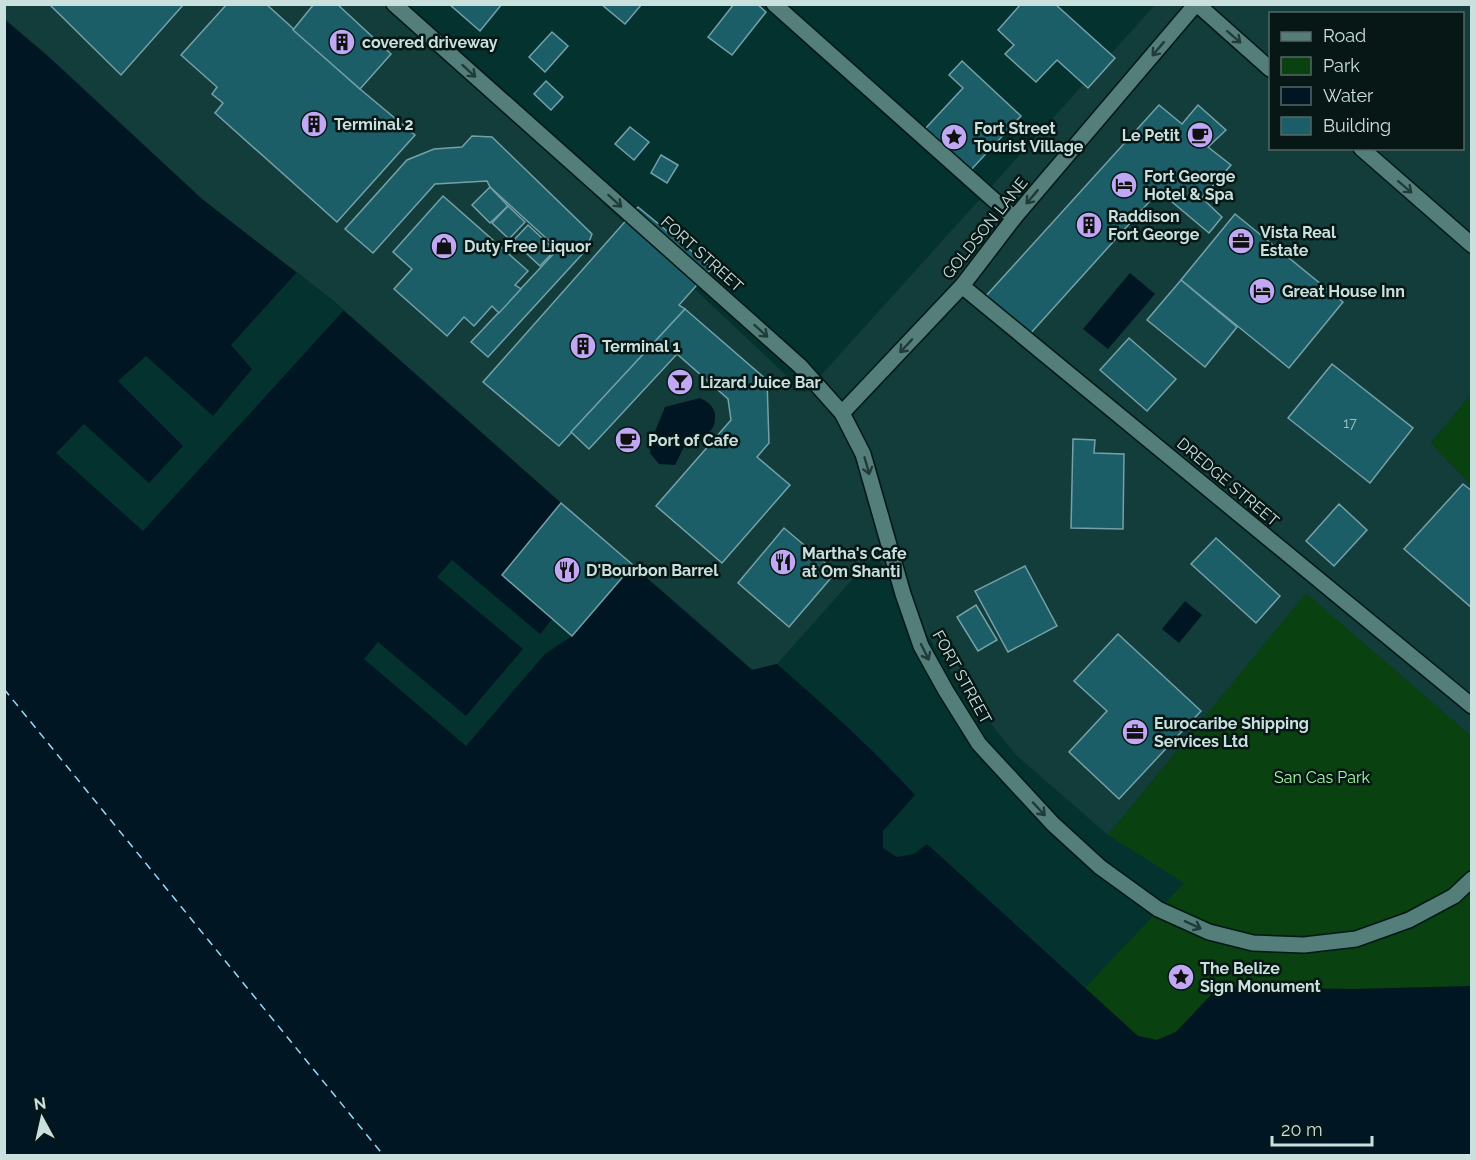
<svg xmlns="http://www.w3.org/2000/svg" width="1476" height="1160" font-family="Raleway,sans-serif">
  <rect width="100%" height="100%" fill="#03322f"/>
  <path fill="#133d3a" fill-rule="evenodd" d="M5 4 393 5 805 393 1155 5H1471V394L1431 443 1471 485V736L1306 594 1108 835 1016 755 956 680 875 554 777 664 753 670 561 503 332 300 202 199 50 58 5 19ZM1270 14H1462V148H1270Z"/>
  <g fill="#0a4110">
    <path d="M1471 394V485L1431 443Z"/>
    <path d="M1306 593 1471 736V986L1211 995 1176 1032 1157 1040 1138 1036 1085 988 1184 883 1108 835Z"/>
  </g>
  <g fill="#001623">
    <path d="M4 19 50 58 202 199 332 300 561 503 752 670 777 664C825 706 872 748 915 795L883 831V848L897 857 914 854 927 844 1138 1036 1157 1040 1176 1032 1211 995 1227 987 1353 989 1471 986V1155H5Z"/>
    <path d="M1130 273 1155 294 1108 349 1083 329Z"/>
    <path d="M700 398C708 402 714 406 715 415 716 440 697 431 687 443 682 449 679 458 675 465L659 464 650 453 651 441 665 407Z"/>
    <path d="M1185 601 1202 615 1179 643 1162 629Z"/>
  </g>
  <g fill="#03322f">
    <path d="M297 272 344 310 143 531 56 453 84 424 149 483 183 446 118 381 146 356 213 416 252 369 231 345Z"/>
    <path d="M561 503 633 565 572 636 545 654 466 746 364 659 378 642 466 716 523 649 437 577 452 560 540 634 553 618 502 575Z"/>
  </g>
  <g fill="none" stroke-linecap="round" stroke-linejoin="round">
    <path stroke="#95d9fc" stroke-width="1.5" stroke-dasharray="8 6" stroke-linecap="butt" d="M4 689 384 1156"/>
  </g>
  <g fill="#1c5e68" stroke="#75a1a9" stroke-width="1.5">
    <path d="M49 4H184L121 75Z"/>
    <path d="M227 4H266L360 89 415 135 337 222 215 113 223 103 212 94 217 87 181 55Z"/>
    <path d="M314 4H337L391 54 360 89 293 30Z"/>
    <path d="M449 4H502L480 31Z"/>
    <path d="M601 4H642L625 24Z"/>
    <path d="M734 4H757L766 12 732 55 708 37Z"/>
    <path d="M1021 4H1055L1115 58 1088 88 1057 60 1036 82 1005 54 1014 45 998 30Z"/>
    <path d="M552 32 568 46 545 72 529 57Z"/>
    <path d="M962 61 1021 116 969 172 924 130 963 88 949 75Z"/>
    <path d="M546 81 563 97 551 110 534 94Z"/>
    <path d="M1159 105 1182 124 1198 105 1226 130 1208 147 1231 165 1202 198 1222 217 1209 233 1159 191 1030 334 985 297Z"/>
    <path d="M630 127 649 142 634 160 615 144Z"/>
    <path d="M472 136 492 137 592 234 586 250 488 357 471 342 558 249 490 187 487 181 435 184 373 253 345 229 407 160 434 149 462 147Z"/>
    <path d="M661 155 678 165 667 183 651 173Z"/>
    <path d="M490 187 508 206 490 223 472 205Z"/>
    <path d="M443 196 528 271 515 285 521 289 499 313 492 306 474 326 464 317 447 336 394 289 412 269 393 252Z"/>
    <path d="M508 206 525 222 509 239 492 223Z"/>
    <path d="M638 207 712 268 679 305 685 309 559 446 483 382Z"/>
    <path d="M1235 214 1343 302 1289 368 1181 280Z"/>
    <path d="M528 225 555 250 540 266 513 241Z"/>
    <path d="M1181 280 1237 327 1205 367 1147 320Z"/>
    <path d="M685 309 767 380 769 443 757 457 790 485 722 563 656 506 731 420 728 399 677 354 589 449 571 432Z"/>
    <path d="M1129 338 1176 379 1147 411 1100 370Z"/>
    <path d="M1332 364 1413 428 1370 483 1288 418Z"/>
    <path d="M1073 439 1095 440 1094 453 1124 454 1123 529 1071 528Z"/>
    <path d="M1463 484 1472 491V608L1404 549Z"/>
    <path d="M561 503 633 565 572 636 502 575Z"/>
    <path d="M1339 504 1367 530 1334 566 1306 541Z"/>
    <path d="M784 528 836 572 789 627 738 583Z"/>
    <path d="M1216 538 1280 596 1256 623 1191 564Z"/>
    <path d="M1025 566 1057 626 1008 652 975 591Z"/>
    <path d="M976 605 997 640 978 651 957 617Z"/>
    <path d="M1118 634 1201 711 1119 799 1069 752 1107 711 1074 681Z"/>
  </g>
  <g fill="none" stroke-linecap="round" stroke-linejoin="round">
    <defs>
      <g id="service">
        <path d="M774 4 1014 218"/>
        <path d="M962 286 1472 706"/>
      </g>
      <g id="minor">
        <path d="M394 4 800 366 842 413 863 454 903 594 921 646 946 691 979 744 1053 824 1100 867 1158 909 1209 932 1253 943 1304 945 1356 939 1409 920 1454 896 1472 879"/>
        <path d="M1197 4 1270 69"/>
        <path d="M1361 148 1472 245"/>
        <path d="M842 413 962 286 1014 218 1196 4"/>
      </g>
    </defs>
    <use href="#service" stroke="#021816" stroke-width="18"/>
    <use href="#minor" stroke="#021816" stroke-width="18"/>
    <use href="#service" stroke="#537e7a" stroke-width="15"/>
    <use href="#minor" stroke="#537e7a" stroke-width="15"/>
  </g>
  <defs><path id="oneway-shaft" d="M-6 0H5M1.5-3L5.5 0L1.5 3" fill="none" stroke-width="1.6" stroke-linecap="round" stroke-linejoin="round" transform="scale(1.5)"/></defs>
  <g stroke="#213b38">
    <use href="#oneway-shaft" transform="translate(1234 37) rotate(41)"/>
    <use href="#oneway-shaft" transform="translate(1158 49) rotate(130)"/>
    <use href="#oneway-shaft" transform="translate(469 71) rotate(42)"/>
    <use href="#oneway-shaft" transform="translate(1405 187) rotate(41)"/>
    <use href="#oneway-shaft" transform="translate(1032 197) rotate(130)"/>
    <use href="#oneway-shaft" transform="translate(615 201) rotate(42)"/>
    <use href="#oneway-shaft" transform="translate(761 331) rotate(42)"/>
    <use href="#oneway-shaft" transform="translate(906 346) rotate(133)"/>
    <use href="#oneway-shaft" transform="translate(867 466) rotate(74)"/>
    <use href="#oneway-shaft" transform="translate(925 652) rotate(63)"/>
    <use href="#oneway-shaft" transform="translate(1039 809) rotate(47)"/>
    <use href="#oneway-shaft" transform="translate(1193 925) rotate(25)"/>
  </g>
  <defs>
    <symbol id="building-disc" viewBox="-11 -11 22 22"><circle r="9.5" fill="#c0a8f4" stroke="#061715"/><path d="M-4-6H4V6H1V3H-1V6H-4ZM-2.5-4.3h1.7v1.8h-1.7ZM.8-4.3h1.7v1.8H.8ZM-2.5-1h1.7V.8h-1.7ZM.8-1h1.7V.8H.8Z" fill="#111"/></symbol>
    <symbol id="cafe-disc" viewBox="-11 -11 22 22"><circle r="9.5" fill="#c0a8f4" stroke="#061715"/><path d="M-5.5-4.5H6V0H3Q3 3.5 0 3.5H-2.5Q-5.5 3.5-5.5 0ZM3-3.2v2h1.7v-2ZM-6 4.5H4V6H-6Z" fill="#111"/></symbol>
    <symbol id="sight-disc" viewBox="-11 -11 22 22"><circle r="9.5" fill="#c0a8f4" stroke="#061715"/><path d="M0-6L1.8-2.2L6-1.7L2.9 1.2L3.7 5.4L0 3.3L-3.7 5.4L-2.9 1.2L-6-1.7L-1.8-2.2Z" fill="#111"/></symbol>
    <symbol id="hotel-disc" viewBox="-11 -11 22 22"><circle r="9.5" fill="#c0a8f4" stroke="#061715"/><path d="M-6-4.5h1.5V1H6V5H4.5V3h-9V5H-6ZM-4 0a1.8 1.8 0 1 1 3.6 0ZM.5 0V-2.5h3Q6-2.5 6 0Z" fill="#111"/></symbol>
    <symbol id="office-disc" viewBox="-11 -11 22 22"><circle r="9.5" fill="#c0a8f4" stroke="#061715"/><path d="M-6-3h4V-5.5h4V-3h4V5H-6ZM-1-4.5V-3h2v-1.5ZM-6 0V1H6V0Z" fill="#111"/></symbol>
    <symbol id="shop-disc" viewBox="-11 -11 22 22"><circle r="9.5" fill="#c0a8f4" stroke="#061715"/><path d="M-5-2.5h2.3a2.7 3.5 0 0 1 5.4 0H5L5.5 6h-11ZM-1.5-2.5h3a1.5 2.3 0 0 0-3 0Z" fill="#111"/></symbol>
    <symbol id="bar-disc" viewBox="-11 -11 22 22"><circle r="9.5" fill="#c0a8f4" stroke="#061715"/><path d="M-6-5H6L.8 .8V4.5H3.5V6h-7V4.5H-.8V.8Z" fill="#111"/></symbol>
    <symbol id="restaurant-disc" viewBox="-11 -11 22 22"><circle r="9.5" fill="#c0a8f4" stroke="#061715"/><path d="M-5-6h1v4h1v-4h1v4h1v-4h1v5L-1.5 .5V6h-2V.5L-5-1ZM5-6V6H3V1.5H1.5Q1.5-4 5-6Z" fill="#111"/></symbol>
  </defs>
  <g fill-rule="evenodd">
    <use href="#building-disc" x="327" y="27" width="30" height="30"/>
    <use href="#building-disc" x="299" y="109" width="30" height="30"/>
    <use href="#cafe-disc" x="1185" y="120" width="30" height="30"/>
    <use href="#sight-disc" x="939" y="122" width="30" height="30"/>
    <use href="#hotel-disc" x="1109" y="170" width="30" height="30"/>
    <use href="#building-disc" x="1074" y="210" width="30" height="30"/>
    <use href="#office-disc" x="1226" y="226" width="30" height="30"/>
    <use href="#shop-disc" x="429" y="231" width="30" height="30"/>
    <use href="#hotel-disc" x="1247" y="276" width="30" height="30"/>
    <use href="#building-disc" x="568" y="331" width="30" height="30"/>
    <use href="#bar-disc" x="665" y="367" width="30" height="30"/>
    <use href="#cafe-disc" x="613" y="425" width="30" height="30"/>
    <use href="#restaurant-disc" x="768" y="547" width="30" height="30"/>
    <use href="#restaurant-disc" x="552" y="555" width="30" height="30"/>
    <use href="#office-disc" x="1120" y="717" width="30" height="30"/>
    <use href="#sight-disc" x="1166" y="962" width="30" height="30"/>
  </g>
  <g text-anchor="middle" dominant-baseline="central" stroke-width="5" stroke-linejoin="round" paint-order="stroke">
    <g font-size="14" fill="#9ec0c0">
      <text x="1350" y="423">17</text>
    </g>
    <g font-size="16" font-weight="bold" fill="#c9e0dd" stroke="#061715" text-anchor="start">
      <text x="362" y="42">covered driveway</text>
      <text x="334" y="124">Terminal 2</text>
      <text x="974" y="128">Fort Street<tspan x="974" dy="18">Tourist Village</tspan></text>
      <text x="1180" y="135" text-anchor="end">Le Petit</text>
      <text x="1144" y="176">Fort George<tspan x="1144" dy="18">Hotel &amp; Spa</tspan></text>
      <text x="1108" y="216">Raddison<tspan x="1108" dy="18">Fort George</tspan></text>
      <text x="1260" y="232">Vista Real<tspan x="1260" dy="18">Estate</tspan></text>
      <text x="464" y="246">Duty Free Liquor</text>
      <text x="1282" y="291">Great House Inn</text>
      <text x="602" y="346">Terminal 1</text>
      <text x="700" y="382">Lizard Juice Bar</text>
      <text x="648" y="440">Port of Cafe</text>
      <text x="802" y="553">Martha's Cafe<tspan x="802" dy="18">at Om Shanti</tspan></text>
      <text x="586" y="570">D'Bourbon Barrel</text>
      <text x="1154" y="723">Eurocaribe Shipping<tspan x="1154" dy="18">Services Ltd</tspan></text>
      <text x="1200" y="968">The Belize<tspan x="1200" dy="18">Sign Monument</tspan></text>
    </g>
    <g font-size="16" fill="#c9e0dd" stroke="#061715">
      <text transform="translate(985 228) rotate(-51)">GOLDSON LANE</text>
      <text transform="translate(702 254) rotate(42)">FORT STREET</text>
      <text transform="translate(1228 482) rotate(40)">DREDGE STREET</text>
      <text transform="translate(962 677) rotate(61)">FORT STREET</text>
    </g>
    <g font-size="16" fill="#a5faa5" stroke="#061715">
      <text x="1322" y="777">San Cas Park</text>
    </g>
  </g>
  <rect width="1476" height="1160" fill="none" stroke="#c9e0dd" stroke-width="12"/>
  <rect x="1269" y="12" width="195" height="138" fill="#061715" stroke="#546765" stroke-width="1.5"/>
  <rect x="1281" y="32" width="30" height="9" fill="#537e7a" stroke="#546765" stroke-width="1.5"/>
  <text x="1323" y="42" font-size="18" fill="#c9e0dd">Road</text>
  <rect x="1281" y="57" width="30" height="18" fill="#0a4110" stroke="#546765" stroke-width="1.5"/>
  <text x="1323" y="72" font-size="18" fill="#c9e0dd">Park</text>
  <rect x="1281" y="87" width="30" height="18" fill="#001623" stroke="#546765" stroke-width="1.5"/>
  <text x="1323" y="102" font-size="18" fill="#c9e0dd">Water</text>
  <rect x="1281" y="117" width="30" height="18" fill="#1c5e68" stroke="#546765" stroke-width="1.5"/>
  <text x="1323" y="132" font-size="18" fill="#c9e0dd">Building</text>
  <g transform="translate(42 1118) rotate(352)" stroke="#061715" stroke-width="4.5" paint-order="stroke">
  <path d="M0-4.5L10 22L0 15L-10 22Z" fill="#c9e0dd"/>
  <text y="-9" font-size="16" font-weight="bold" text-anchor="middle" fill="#c9e0dd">N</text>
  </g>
  <path d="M1272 1136v9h100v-9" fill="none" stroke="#c9e0dd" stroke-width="3"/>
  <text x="1281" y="1136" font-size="18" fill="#c9e0dd" stroke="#061715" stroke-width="4.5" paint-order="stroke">20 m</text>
</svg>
